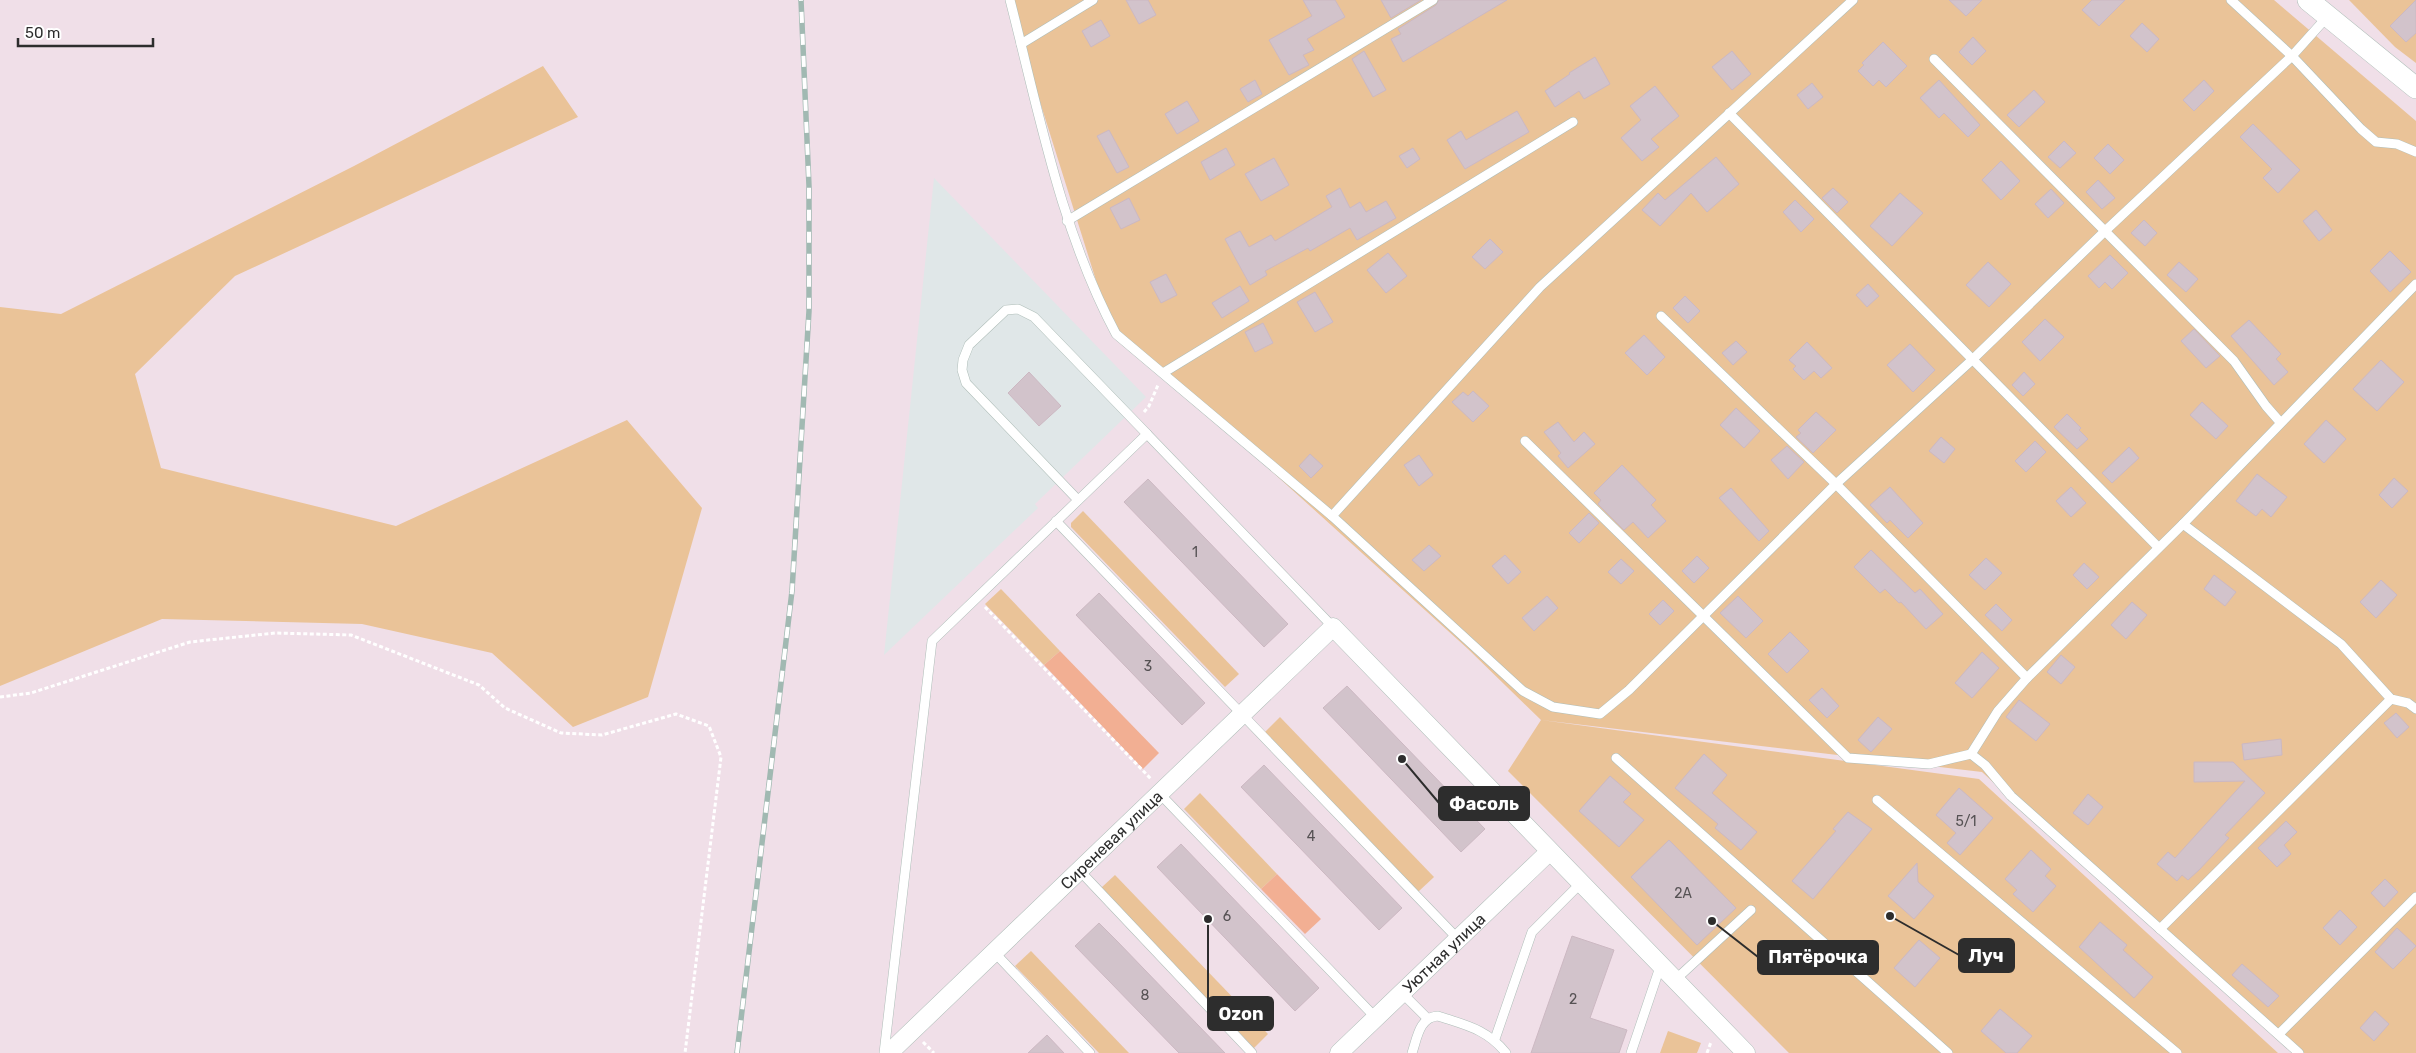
<svg xmlns="http://www.w3.org/2000/svg" width="2416" height="1053" font-family="Rubik,sans-serif">
  <rect width="100%" height="100%" fill="#f0dfe8"/>
  <path fill="#e0e7e8" d="M934 178 1146 397 1035 504 1038 508 884 655Z"/>
  <g fill="#eac398">
    <path d="M1008 0H2274L2416 121V1053H2292L1982 772 1541 720 1979 779 2278 1053H1789L1508 771 1541 720 1468 649 1110 325Z"/>
    <path d="M2349 0H2416V63L2395 47Z"/>
    <path d="M543 66 578 117 235 276 135 374 161 468 396 526 627 420 702 508 648 697 573 727 492 653 362 624 162 619 0 686V307L61 314 354 166Z"/>
    <path d="M1083 511 1239 674 1225 687 1071 527V523Z"/>
    <path d="M1001 589 1060 651 1044 665 985 604Z"/>
    <path d="M1280 717 1434 877 1418 892 1265 732Z"/>
    <path d="M1200 793 1277 874 1261 889 1184 809Z"/>
    <path d="M1115 875 1268 1034 1254 1048 1101 888Z"/>
    <path d="M1031 951 1129 1053H1099L1015 966Z"/>
    <path d="M1668 1031 1701 1043 1697 1053H1660Z"/>
  </g>
  <g fill="#f2af93">
    <path d="M1060 651 1159 753 1143 769 1044 665Z"/>
    <path d="M1277 874 1321 919 1305 934 1261 889Z"/>
  </g>
  <g fill="#d2c3cb" stroke="#ccb8c2">
    <path d="M1126 0H1148L1156 15 1139 24Z"/>
    <path d="M1303 0H1335L1345 17 1307 39 1314 50 1303 55 1309 65 1289 75 1269 40 1312 16Z"/>
    <path d="M1381 0H1421L1391 18Z"/>
    <path d="M1439 0H1507L1403 62 1391 39 1401 34 1398 29 1436 5Z"/>
    <path d="M1949 0H1982L1966 16Z"/>
    <path d="M2092 0H2125L2099 26 2082 10Z"/>
    <path d="M2416 0V33L2406 42 2390 26Z"/>
    <path d="M1101 20 1110 36 1091 47 1082 31Z"/>
    <path d="M2142 23 2159 39 2147 52 2130 36Z"/>
    <path d="M1973 37 1986 51 1972 65 1959 52Z"/>
    <path d="M1883 42 1907 66 1886 87 1879 80 1873 86 1858 71 1864 65 1862 63Z"/>
    <path d="M1364 51 1386 90 1373 97 1352 59Z"/>
    <path d="M1732 51 1751 74 1732 90 1712 67Z"/>
    <path d="M1595 57 1610 84 1584 99 1579 91 1555 107 1545 91 1570 74 1569 73Z"/>
    <path d="M1255 80 1262 94 1248 102 1240 89Z"/>
    <path d="M1939 80 1980 125 1968 137 1944 113 1939 118 1920 98Z"/>
    <path d="M2204 80 2214 91 2194 111 2183 100Z"/>
    <path d="M1812 83 1823 97 1808 109 1797 95Z"/>
    <path d="M1655 86 1679 116 1651 139 1659 147 1642 161 1621 138 1641 120 1630 106Z"/>
    <path d="M2034 90 2045 102 2019 127 2007 115Z"/>
    <path d="M1187 101 1199 121 1177 134 1165 114Z"/>
    <path d="M1517 111 1529 132 1465 169 1447 140 1461 131 1466 140Z"/>
    <path d="M2253 124 2300 170 2278 193 2263 178 2272 169 2240 137Z"/>
    <path d="M1109 130 1129 167 1117 173 1097 136Z"/>
    <path d="M2064 141 2076 153 2060 168 2048 157Z"/>
    <path d="M2108 144 2124 160 2110 174 2094 158Z"/>
    <path d="M1226 148 1235 165 1210 180 1201 162Z"/>
    <path d="M1413 148 1420 159 1407 168 1399 156Z"/>
    <path d="M1716 157 1739 184 1707 212 1691 193 1660 226 1642 210 1658 193 1665 200Z"/>
    <path d="M1274 158 1289 185 1261 201 1245 174Z"/>
    <path d="M2001 161 2020 181 2001 200 1982 180Z"/>
    <path d="M2098 180 2115 198 2102 209 2086 192Z"/>
    <path d="M1340 188 1350 208 1360 202 1366 212 1386 201 1396 218 1357 240 1350 228 1310 251 1308 248 1265 271 1267 275 1250 285 1225 239 1240 231 1249 247 1271 235 1275 241 1332 207 1326 196Z"/>
    <path d="M1833 188 1848 202 1837 213 1822 198Z"/>
    <path d="M2051 189 2064 203 2048 218 2035 204Z"/>
    <path d="M1900 193 1923 213 1892 246 1870 226Z"/>
    <path d="M1129 198 1140 220 1121 229 1110 208Z"/>
    <path d="M1795 200 1814 219 1801 232 1783 212Z"/>
    <path d="M2316 210 2332 230 2319 241 2303 221Z"/>
    <path d="M2144 220 2157 233 2145 246 2131 233Z"/>
    <path d="M1490 239 1503 252 1485 269 1472 257Z"/>
    <path d="M2390 251 2411 272 2390 292 2370 271Z"/>
    <path d="M1388 253 1407 276 1386 293 1367 270Z"/>
    <path d="M2110 255 2128 273 2112 289 2105 282 2099 288 2088 276Z"/>
    <path d="M1988 262 2011 284 1989 307 1966 285Z"/>
    <path d="M2179 262 2198 279 2186 292 2167 275Z"/>
    <path d="M1166 274 1177 295 1161 303 1150 282Z"/>
    <path d="M1868 284 1879 296 1867 307 1856 295Z"/>
    <path d="M1240 286 1249 301 1222 318 1212 303Z"/>
    <path d="M1315 292 1333 322 1315 332 1297 302Z"/>
    <path d="M1685 296 1700 311 1688 323 1673 308Z"/>
    <path d="M2045 319 2064 337 2040 361 2022 342Z"/>
    <path d="M2249 320 2281 354 2276 359 2288 372 2274 385 2231 336Z"/>
    <path d="M1263 323 1273 343 1255 352 1245 332Z"/>
    <path d="M2194 329 2220 356 2206 368 2181 341Z"/>
    <path d="M1644 335 1665 357 1647 375 1625 353Z"/>
    <path d="M1736 341 1747 352 1733 365 1722 353Z"/>
    <path d="M1807 342 1832 368 1821 378 1814 371 1804 380 1793 369 1796 366 1789 360Z"/>
    <path d="M1910 344 1935 370 1913 392 1887 365Z"/>
    <path d="M2381 360 2404 382 2377 411 2353 389Z"/>
    <path d="M1029 372 1061 406 1039 426 1008 393Z"/>
    <path d="M2024 372 2035 384 2023 396 2012 385Z"/>
    <path d="M1473 391 1489 406 1473 422 1452 402 1463 392 1468 396Z"/>
    <path d="M2202 402 2228 426 2216 439 2190 415Z"/>
    <path d="M1736 408 1760 431 1744 448 1720 425Z"/>
    <path d="M1816 412 1836 430 1813 453 1796 437 1801 433 1798 430Z"/>
    <path d="M2067 414 2081 428 2079 430 2088 439 2077 449 2054 427Z"/>
    <path d="M2326 420 2346 439 2324 463 2304 444Z"/>
    <path d="M1558 422 1574 442 1584 432 1595 444 1568 468 1558 456 1561 453 1544 432Z"/>
    <path d="M1941 437 1955 449 1944 463 1929 451Z"/>
    <path d="M2035 441 2046 452 2026 472 2015 461Z"/>
    <path d="M1787 446 1804 462 1788 479 1771 460Z"/>
    <path d="M2129 447 2139 458 2112 483 2102 473Z"/>
    <path d="M1310 454 1323 466 1311 478 1299 466Z"/>
    <path d="M1419 455 1433 475 1419 486 1404 465Z"/>
    <path d="M1622 465 1656 500 1651 505 1666 521 1648 538 1633 522 1624 530 1598 504 1601 500 1594 493Z"/>
    <path d="M2257 474 2287 497 2271 517 2262 509 2256 516 2236 501Z"/>
    <path d="M2394 478 2408 491 2392 508 2379 495Z"/>
    <path d="M1148 479 1288 624 1264 647 1124 502Z"/>
    <path d="M1890 487 1923 523 1908 538 1890 520 1887 523 1870 505Z"/>
    <path d="M2071 487 2086 503 2071 517 2056 501Z"/>
    <path d="M1731 488 1769 531 1759 541 1719 498Z"/>
    <path d="M1589 513 1599 523 1579 543 1569 533Z"/>
    <path d="M1429 545 1441 556 1424 571 1412 560Z"/>
    <path d="M1871 550 1915 593 1920 589 1943 614 1926 629 1901 602 1899 603 1885 589 1880 593 1854 567Z"/>
    <path d="M1505 555 1521 572 1508 584 1492 566Z"/>
    <path d="M1697 556 1709 568 1694 583 1682 571Z"/>
    <path d="M1986 558 2002 573 1985 590 1969 575Z"/>
    <path d="M1621 559 1634 571 1621 584 1608 572Z"/>
    <path d="M2084 563 2099 577 2087 589 2073 575Z"/>
    <path d="M2214 575 2236 592 2225 606 2204 589Z"/>
    <path d="M2381 580 2397 595 2376 618 2360 602Z"/>
    <path d="M1099 593 1205 703 1182 725 1076 615Z"/>
    <path d="M1547 596 1558 608 1534 631 1522 618Z"/>
    <path d="M1738 596 1763 621 1746 638 1720 613Z"/>
    <path d="M1663 600 1674 611 1660 625 1649 614Z"/>
    <path d="M2132 602 2147 615 2126 639 2111 625Z"/>
    <path d="M1996 604 2012 620 2002 631 1985 615Z"/>
    <path d="M1790 632 1809 651 1787 673 1768 654Z"/>
    <path d="M1982 652 1999 668 1972 698 1955 683Z"/>
    <path d="M2061 655 2075 667 2061 684 2047 672Z"/>
    <path d="M1347 686 1485 829 1461 852 1323 708Z"/>
    <path d="M1822 688 1839 706 1827 718 1809 700Z"/>
    <path d="M2019 700 2050 724 2036 741 2006 717Z"/>
    <path d="M2396 713 2409 727 2397 738 2384 723Z"/>
    <path d="M1878 717 1892 729 1871 752 1858 740Z"/>
    <path d="M2281 739 2282 755 2244 760 2242 744Z"/>
    <path d="M1704 754 1727 775 1712 793 1757 832 1741 850 1715 828 1718 824 1675 788Z"/>
    <path d="M2194 762H2233L2265 793 2225 835 2229 838 2199 870 2188 880 2182 875 2177 881 2157 864 2168 852 2175 858 2245 781 2194 782Z"/>
    <path d="M1264 765 1402 908 1379 930 1241 787Z"/>
    <path d="M1610 776 1631 794 1623 802 1644 820 1619 847 1579 811Z"/>
    <path d="M1959 788 1993 818 1960 855 1947 843 1956 833 1936 815Z"/>
    <path d="M2088 794 2103 807 2088 825 2073 813Z"/>
    <path d="M1848 812 1872 829 1813 899 1792 881 1836 831 1833 829Z"/>
    <path d="M2286 821 2297 832 2284 845 2291 854 2277 867 2258 848Z"/>
    <path d="M1669 840 1736 908 1697 945 1631 877Z"/>
    <path d="M1181 844 1319 988 1295 1011 1157 867Z"/>
    <path d="M2031 850 2051 869 2045 876 2056 886 2033 912 2013 894 2017 890 2005 879Z"/>
    <path d="M1917 863 1918 882 1934 896 1914 919 1888 896Z"/>
    <path d="M2385 879 2398 892 2384 907 2371 893Z"/>
    <path d="M2340 910 2357 927 2340 945 2323 928Z"/>
    <path d="M2100 922 2127 945 2123 950 2153 977 2134 998 2079 947Z"/>
    <path d="M1099 923 1117 941 1225 1053H1179L1075 946Z"/>
    <path d="M2397 928 2416 946 2393 969 2375 952Z"/>
    <path d="M1572 936 1614 950 1590 1018 1627 1030 1619 1053H1531Z"/>
    <path d="M1919 940 1940 958 1915 987 1894 968Z"/>
    <path d="M2242 964 2279 996 2268 1007 2232 975Z"/>
    <path d="M2000 1009 2032 1036 2017 1053H2006L1981 1031Z"/>
    <path d="M2375 1011 2389 1024 2374 1041 2360 1028Z"/>
    <path d="M1047 1035 1064 1053H1028Z"/>
  </g>
  <g fill="none" stroke-linecap="round" stroke-linejoin="round">
    <defs>
      <g id="service">
        <path d="M1010 0C1039 113 1061 231 1116 334L1332 516 1523 691 1553 707 1600 714 1629 690 1836 484 1972 360 2104 232 2292 56 2327 17"/>
        <path d="M2231 0 2292 56 2361 129 2376 142 2397 144 2416 152"/>
        <path d="M1021 44 1093 0"/>
        <path d="M1934 59 2234 361 2266 406 2280 422"/>
        <path d="M1729 113 2158 547"/>
        <path d="M1067 221 1433 0"/>
        <path d="M1661 316 1836 484 2027 678"/>
        <path d="M1163 373 1573 122"/>
        <path d="M1525 441 1848 758 1929 764 1971 754"/>
        <path d="M1078 500 966 383 962 370 963 360 969 345 1006 310 1018 309 1034 317 1147 434"/>
        <path d="M1332 516 1540 287 1853 0"/>
        <path d="M1056 521 1458 939"/>
        <path d="M2183 524 2341 644 2391 699 2408 703 2416 709"/>
        <path d="M1616 758 1948 1053"/>
        <path d="M1159 793 1376 1018"/>
        <path d="M1877 800 2177 1053"/>
        <path d="M1079 870 1252 1053"/>
        <path d="M2160 929 2391 699"/>
        <path d="M994 952 1090 1053"/>
        <path d="M1674 981 1751 910"/>
        <path d="M1402 993 1427 1018"/>
        <path d="M2279 1034 2416 897"/>
        <path d="M1495 1039 1532 932 1580 884"/>
        <path d="M884 1053 932 641 1147 434 1333 627"/>
        <path d="M1412 1053C1417 1039 1419 1017 1438 1016 1465 1025 1487 1029 1506 1053"/>
        <path d="M1631 1053 1660 967"/>
        <path d="M2299 1053 2011 796 1985 765 1971 754 1998 711 2027 678 2183 524 2416 284"/>
      </g>
      <g id="minor">
        <path id="s1" d="M889 1053 1333 627 1746 1053"/>
        <path id="s2" d="M1339 1053 1549 852"/>
      </g>
      <path id="tertiary" d="M2308 0 2416 88"/>
    </defs>
    <use href="#service" stroke="#afbeb9" stroke-width="10"/>
    <use href="#minor" stroke="#afbeb9" stroke-width="19"/>
    <use href="#tertiary" stroke="#afbeb9" stroke-width="22"/>
    <g stroke="#fff" stroke-width="3" stroke-dasharray="4 2.5" stroke-linecap="butt">
      <path d="M1144 412 1149 406 1158 385"/>
      <path d="M985 607 1151 779"/>
      <path d="M0 697 31 693 190 642 275 633 351 635 479 685 505 708 561 733 602 735 676 714 709 726 721 757 685 1053"/>
      <path d="M923 1042 934 1053"/>
      <path d="M1707 1053 1711 1042"/>
    </g>
    <use href="#service" stroke="#fff" stroke-width="9"/>
    <use href="#minor" stroke="#fff" stroke-width="18"/>
    <use href="#tertiary" stroke="#fff" stroke-width="21"/>
    <defs>
      <path id="rail" d="M737 1053 792 591 809 311V186L801 0"/>
    </defs>
    <use href="#rail" stroke="#a1b9b2" stroke-width="5.5"/>
    <use href="#rail" stroke="#fff" stroke-width="4" stroke-dasharray="11" stroke-linecap="butt"/>
  </g>
  <g text-anchor="middle" dominant-baseline="central" stroke-width="5" stroke-linejoin="round" paint-order="stroke">
    <g font-size="14" fill="#565254">
      <text x="1195" y="552">1</text>
      <text x="1148" y="666">3</text>
      <text x="1966" y="821">5/1</text>
      <text x="1311" y="836">4</text>
      <text x="1683" y="893">2А</text>
      <text x="1227" y="916">6</text>
      <text x="1145" y="995">8</text>
      <text x="1573" y="999">2</text>
    </g>
    <g font-size="16" fill="#2d2d2d" stroke="#fff">
      <text stroke="none"><textPath href="#s1" startOffset="308">Сиреневая улица</textPath></text>
      <text stroke="none"><textPath href="#s2" startOffset="145">Уютная улица</textPath></text>
    </g>
  </g>
  <path fill="none" stroke="#2d2d2d" stroke-width="2" d="M1402 759L1439 803M1890 916L1959 955M1712 921L1758 957M1208 919L1208 1014"/>
  <g fill="#2d2d2d" stroke="#fff" stroke-width="2">
    <circle cx="1402" cy="759" r="5"/>
    <circle cx="1890" cy="916" r="5"/>
    <circle cx="1712" cy="921" r="5"/>
    <circle cx="1208" cy="919" r="5"/>
  </g>
  <g fill="#2d2d2d" stroke="#2d2d2d" stroke-width="2">
    <rect x="1439" y="787" width="90" height="33" rx="5"/>
    <rect x="1959" y="939" width="55" height="33" rx="5"/>
    <rect x="1758" y="941" width="120" height="33" rx="5"/>
    <rect x="1208" y="997" width="65" height="33" rx="5"/>
  </g>
  <g font-size="18" text-anchor="middle" font-weight="bold" fill="#fff">
    <text x="1484" y="810">Фасоль</text>
    <text x="1986" y="962">Луч</text>
    <text x="1818" y="963">Пятёрочка</text>
    <text x="1241" y="1020">Ozon</text>
  </g>
  <path d="M18 38v8h135v-8" fill="none" stroke="#2d2d2d" stroke-width="2.5"/>
  <text x="25" y="38" font-size="15" fill="#2d2d2d" stroke="#ffffff" stroke-width="4" paint-order="stroke">50 m</text>
</svg>
